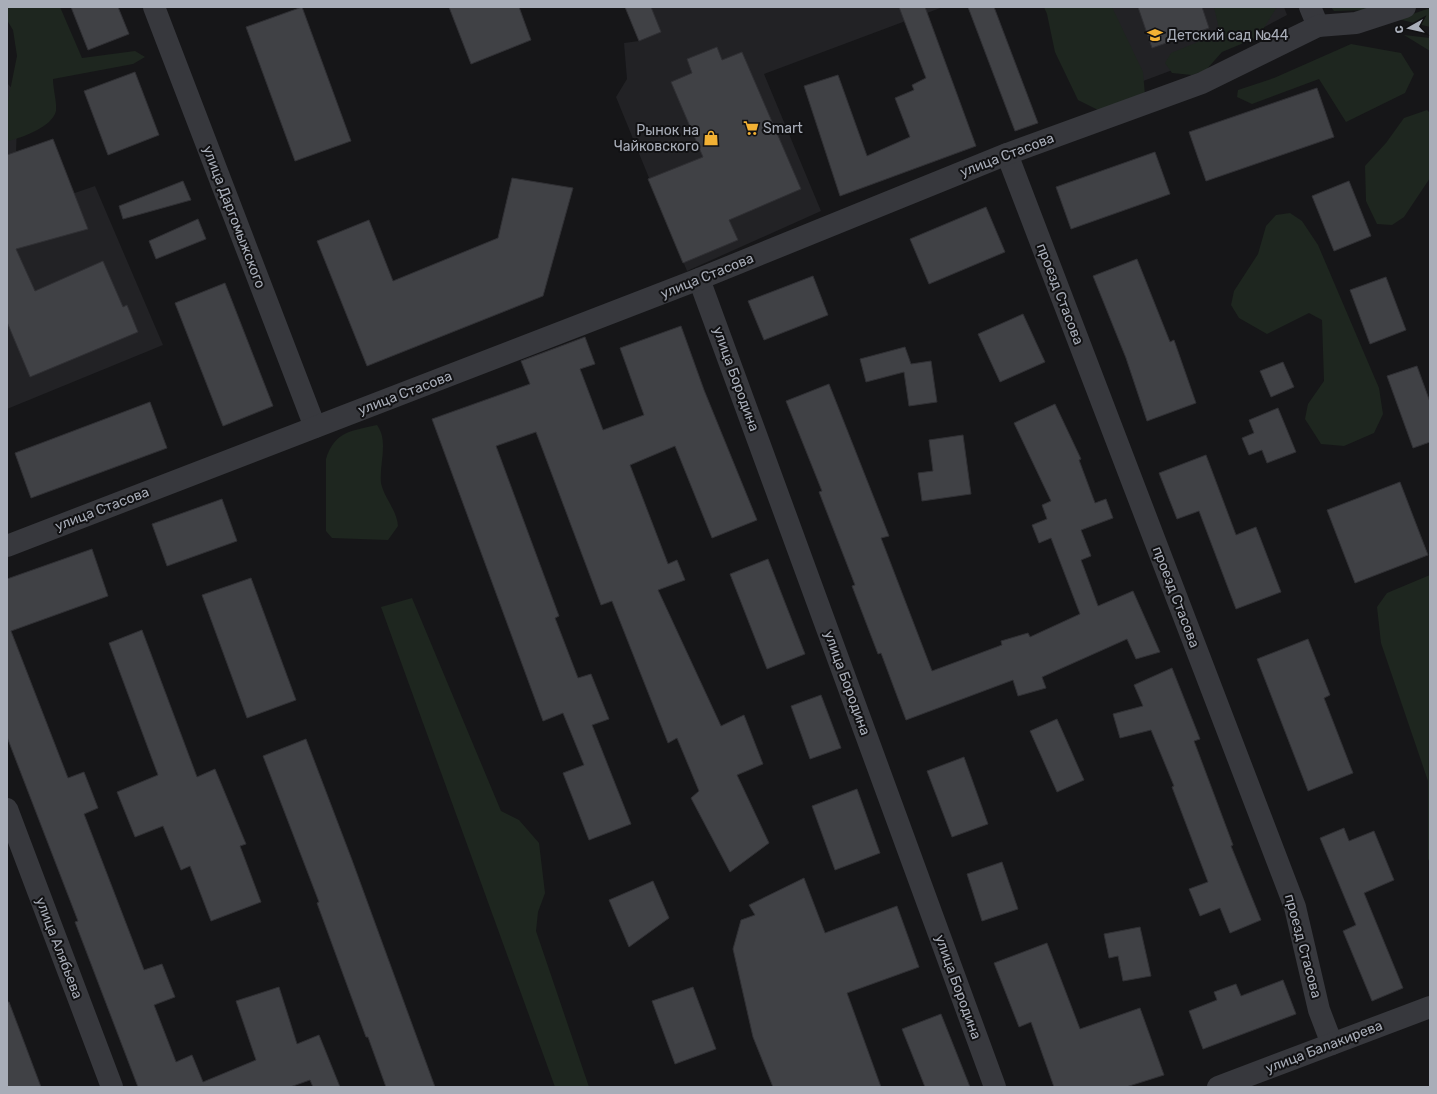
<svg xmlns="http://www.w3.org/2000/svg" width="1437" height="1094" font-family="Rubik,sans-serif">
  <rect width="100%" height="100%" fill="#161618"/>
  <g fill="#222225">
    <path d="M625 7H943L764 74 821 211 687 271 616 97 627 79 624 43 639 41Z"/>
    <path d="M1051 7H1284L1287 15 1210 56 1087 102Z"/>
    <path d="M7 83 18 95 16 153 37 206 95 186 163 345 7 409Z"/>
  </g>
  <g fill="#1e261f">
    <path d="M7 7H60L82 58 135 51 145 57 133 64 53 79C53 89 57 102 56 111 52 127 23 137 9 141L7 140V106L17 56 13 30 7 20Z"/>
    <path d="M1044 7H1112L1143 72 1145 95 1100 111 1078 100 1055 52 1047 14Z"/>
    <path d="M1214 7H1277L1258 37 1222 52 1206 70 1192 75 1172 73 1165 63 1171 53 1220 33Z"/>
    <path d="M1331 7H1377L1366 10 1334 11Z"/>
    <path d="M1430 8V27L1398 19Z"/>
    <path d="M1404 35 1430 38V51Z"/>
    <path d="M1351 44 1401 53 1414 74 1405 93 1346 122 1319 79 1252 104 1237 97 1238 90 1274 78Z"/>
    <path d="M1427 110 1430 113V178L1404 217 1392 225 1377 224 1366 201 1365 166 1386 143 1404 118Z"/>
    <path d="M1290 213 1302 221 1318 245 1379 388 1383 414 1374 433 1344 446 1321 444 1305 419 1308 404 1324 381 1322 320 1309 313 1267 334 1239 318 1231 305 1234 291 1258 254 1266 226 1276 215Z"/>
    <path d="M377 425C389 441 379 464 381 483 384 498 397 510 398 526L388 540 332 538 326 531V459C335 431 351 431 377 425Z"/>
    <path d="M1430 575V863L1428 859V781L1381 643 1377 607 1387 593Z"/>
    <path d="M412 598 501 811 519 820 539 843 545 893 538 912 536 931 589 1087H555L381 607Z"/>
  </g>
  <g fill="#404145" stroke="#303034">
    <path d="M71 7H118L129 34 88 50Z"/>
    <path d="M302 7 351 141 295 161 246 27Z"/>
    <path d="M449 7H519L531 40 471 64Z"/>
    <path d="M625 7H651L661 32 639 41Z"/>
    <path d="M899 7H925L976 146 840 196 804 86 838 75 867 156 910 137 895 98 914 90 912 85 926 78Z"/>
    <path d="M968 7H994L1038 123 1015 131Z"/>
    <path d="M1138 7H1202L1209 28 1152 48Z"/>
    <path d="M717 47 722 60 742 52 801 189 729 220 738 240 683 263 648 179 703 157 671 82 692 73 687 59Z"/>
    <path d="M135 72 159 135 108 155 84 91Z"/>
    <path d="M1317 88 1334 137 1206 181 1189 132Z"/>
    <path d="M53 139 88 229 16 249 35 291 103 261 123 307 127 305 138 332 30 377 7 322V155Z"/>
    <path d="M1155 152 1170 194 1071 229 1056 187Z"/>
    <path d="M512 178 573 188 543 296 367 366 317 241 369 220 393 281 498 238Z"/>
    <path d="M183 181 191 200 123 219 119 206Z"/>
    <path d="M1349 181 1371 236 1334 251 1312 196Z"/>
    <path d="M986 207 1005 252 929 284 910 239Z"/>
    <path d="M198 219 206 239 156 259 149 241Z"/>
    <path d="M1137 259 1170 342 1174 340 1196 403 1147 421 1126 358 1093 276Z"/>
    <path d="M813 276 828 315 764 340 748 301Z"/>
    <path d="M1386 277 1406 330 1370 344 1350 290Z"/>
    <path d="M225 283 273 406 223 426 175 303Z"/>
    <path d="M1023 314 1045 362 1000 382 978 334Z"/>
    <path d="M681 326 704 390 757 520 712 538 675 446 630 465 668 564 677 560 685 580 658 590 721 726 744 715 763 764 737 775 769 843 730 872 691 798 699 791 677 738 668 743 612 601 601 605 536 432 496 446 559 616 555 618 578 678 591 674 609 719 592 725 631 824 589 840 563 773 584 765 563 713 543 721 432 419 530 384 521 361 585 337 595 364 580 369 603 430 644 415 620 348Z"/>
    <path d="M905 347 911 364 931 361 937 402 909 406 904 372 866 382 860 359Z"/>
    <path d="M1283 362 1294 387 1271 397 1260 371Z"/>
    <path d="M1417 366 1430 402V442L1413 448 1387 376Z"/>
    <path d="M829 384 889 536 881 538 932 671 1002 645 1001 641 1028 633 1030 637 1080 614 1051 538 1039 543 1032 525 1047 519 1042 505 1051 501 1014 423 1055 404 1081 459 1079 460 1095 503 1106 499 1113 518 1081 530 1091 556 1081 560 1098 606 1133 591 1160 652 1136 659 1127 639 1042 677 1046 688 1018 696 1013 680 906 720 881 653 878 654 852 586 855 585 819 492 822 491 786 401Z"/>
    <path d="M150 402 167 448 31 498 15 453Z"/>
    <path d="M1278 408 1296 452 1267 463 1262 450 1249 455 1242 438 1254 433 1249 420Z"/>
    <path d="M963 435 971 494 922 501 918 473 933 471 929 440Z"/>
    <path d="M1206 455 1236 535 1256 527 1281 592 1236 609 1199 511 1177 519 1159 473Z"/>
    <path d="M1400 482 1428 555 1355 583 1327 510Z"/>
    <path d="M222 499 237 541 167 566 152 524Z"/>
    <path d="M92 549 108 596 11 631 68 778 84 772 98 808 84 814 144 970 162 964 175 997 154 1005 176 1062 192 1055 203 1082 256 1060 236 1001 279 987 297 1044 319 1035 340 1087H313L310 1080 290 1087H138L75 922 78 921 7 737V579Z"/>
    <path d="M768 559 805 654 767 669 730 574Z"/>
    <path d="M251 578 296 700 247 718 202 595Z"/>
    <path d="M142 630 197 777 215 769 246 844 240 846 261 902 211 921 190 866 181 870 163 826 135 837 117 792 158 775 109 643Z"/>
    <path d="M1308 639 1330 695 1324 698 1353 773 1308 791 1257 659Z"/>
    <path d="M1172 668 1200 739 1194 741 1233 845 1231 846 1261 920 1230 933 1220 908 1200 916 1189 889 1208 882 1172 787 1174 786 1151 730 1120 738 1113 714 1143 706 1134 685Z"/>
    <path d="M821 695 841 748 810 759 791 706Z"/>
    <path d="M1057 719 1084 780 1057 792 1030 731Z"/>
    <path d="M306 739 352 860 435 1087H386L368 1037H366L317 903 319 902 263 756Z"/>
    <path d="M964 757 988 824 952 837 927 771Z"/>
    <path d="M857 789 880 853 835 870 812 806Z"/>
    <path d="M1344 828 1349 841 1374 831 1394 880 1364 893 1403 988 1372 1001 1343 931 1356 925 1320 838Z"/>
    <path d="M1002 862 1018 909 982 921 967 874Z"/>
    <path d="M804 878 825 933 897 906 919 967 847 993 881 1087H773L753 1037 733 949 741 920 755 915 749 905Z"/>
    <path d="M653 881 669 918 629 947 609 900Z"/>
    <path d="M1140 927 1151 976 1123 981 1118 956 1109 958 1104 934Z"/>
    <path d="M1047 943 1080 1029 1140 1008 1164 1075 1126 1087H1054L1031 1022 1019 1027 994 963Z"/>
    <path d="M1283 980 1296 1014 1203 1049 1189 1011 1217 1000 1214 992 1236 984 1241 996Z"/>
    <path d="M693 987 716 1049 675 1064 652 1001Z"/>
    <path d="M7 1002H9L41 1087H7Z"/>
    <path d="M941 1014 970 1087H925L902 1029Z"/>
  </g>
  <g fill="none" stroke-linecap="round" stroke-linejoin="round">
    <g stroke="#37383d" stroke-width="22">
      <path d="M154 7 315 427"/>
      <path d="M1310 7 1318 26"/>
      <path d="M1007 154 1295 907 1319 1010 1332 1044"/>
      <path d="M699 279 995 1087"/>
      <path d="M7 546 699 279 1007 154 1202 83 1318 26 1356 23 1405 7"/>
      <path d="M7 809 112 1087"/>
      <path d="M1218 1087 1430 1007"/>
    </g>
  </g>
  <defs>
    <symbol id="school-bare" viewBox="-9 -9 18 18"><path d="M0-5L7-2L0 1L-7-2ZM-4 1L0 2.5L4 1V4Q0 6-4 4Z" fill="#f2b134" stroke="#111113" stroke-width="2.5" paint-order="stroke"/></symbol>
    <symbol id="supermarket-bare" viewBox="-9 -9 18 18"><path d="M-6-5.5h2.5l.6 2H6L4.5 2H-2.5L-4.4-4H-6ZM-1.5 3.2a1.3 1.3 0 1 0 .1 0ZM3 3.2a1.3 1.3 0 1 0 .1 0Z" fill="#f2b134" stroke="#111113" stroke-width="2.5" paint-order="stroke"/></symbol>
    <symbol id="shop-bare" viewBox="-9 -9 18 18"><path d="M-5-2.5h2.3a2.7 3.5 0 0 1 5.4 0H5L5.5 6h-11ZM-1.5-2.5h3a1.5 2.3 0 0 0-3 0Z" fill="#f2b134" stroke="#111113" stroke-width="2.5" paint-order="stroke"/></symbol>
  </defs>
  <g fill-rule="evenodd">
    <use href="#school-bare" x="1144" y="24" width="22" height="22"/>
    <use href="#supermarket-bare" x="740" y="117" width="22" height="22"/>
    <use href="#shop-bare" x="700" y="127" width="22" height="22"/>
  </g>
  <g text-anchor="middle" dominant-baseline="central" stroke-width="4" stroke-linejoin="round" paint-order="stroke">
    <g font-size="14" fill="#a8adb8" stroke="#111113" text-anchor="start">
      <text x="1167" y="35">Детский сад №44</text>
      <text x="763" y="128">Smart</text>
      <text x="699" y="130" text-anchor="end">Рынок на<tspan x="699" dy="16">Чайковского</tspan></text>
    </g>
    <g font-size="14" fill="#a8adb8" stroke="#111113">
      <text transform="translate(1007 155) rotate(-21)">улица Стасова</text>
      <text transform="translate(234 217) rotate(69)">улица Даргомыжского</text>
      <text transform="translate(707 276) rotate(-22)">улица Стасова</text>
      <text transform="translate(1060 294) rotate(69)">проезд Стасова</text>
      <text transform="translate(736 379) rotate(70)">улица Бородина</text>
      <text transform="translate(405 393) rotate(-21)">улица Стасова</text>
      <text transform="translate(102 509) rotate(-21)">улица Стасова</text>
      <text transform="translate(1176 597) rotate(69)">проезд Стасова</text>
      <text transform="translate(847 683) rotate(70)">улица Бородина</text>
      <text transform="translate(1303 946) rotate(75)">проезд Стасова</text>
      <text transform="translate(59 948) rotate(69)">улица Алябьева</text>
      <text transform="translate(958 987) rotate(70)">улица Бородина</text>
      <text transform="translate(1324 1047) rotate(-21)">улица Балакирева</text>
    </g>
  </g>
  <rect width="1437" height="1094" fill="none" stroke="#a8adb8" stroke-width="16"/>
  <g transform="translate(1409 28) rotate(262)" stroke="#111113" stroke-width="3" paint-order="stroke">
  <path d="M0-3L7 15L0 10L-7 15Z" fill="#a8adb8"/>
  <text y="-6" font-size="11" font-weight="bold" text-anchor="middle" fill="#a8adb8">С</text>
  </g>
</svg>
